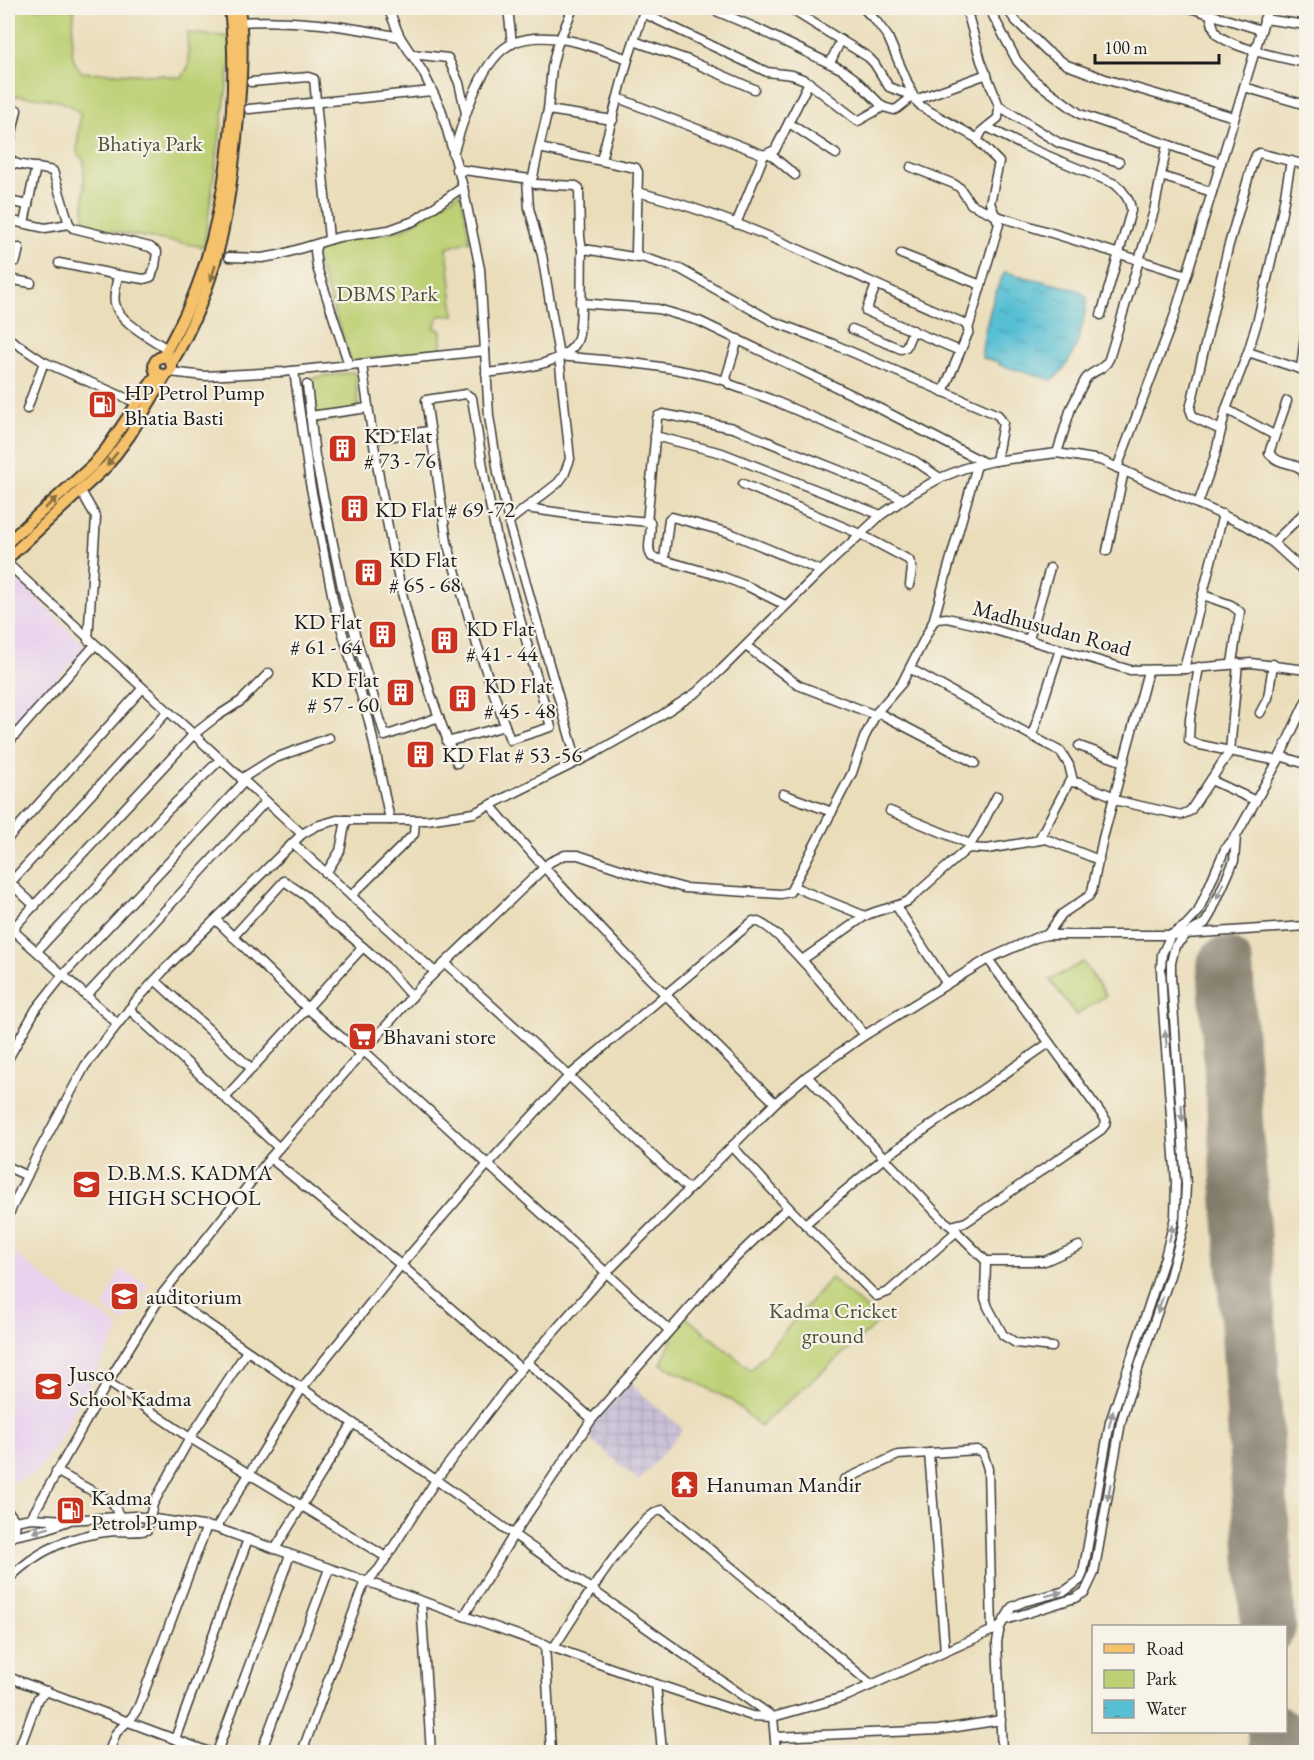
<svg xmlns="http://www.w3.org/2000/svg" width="1314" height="1760" font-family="'EB Garamond',serif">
  <defs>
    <pattern id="industrial-grid" width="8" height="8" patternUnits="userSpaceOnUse" patternTransform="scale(1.5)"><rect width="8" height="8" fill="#c9bfd7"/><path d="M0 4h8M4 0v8" fill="none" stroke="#aca4b8"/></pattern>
    <pattern id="water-ripples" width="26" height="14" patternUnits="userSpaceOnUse" patternTransform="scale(1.5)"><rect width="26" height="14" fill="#56bfd3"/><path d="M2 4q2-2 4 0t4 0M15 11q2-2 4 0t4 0" fill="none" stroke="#469aaa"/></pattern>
  </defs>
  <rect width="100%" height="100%" fill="#f7f3e8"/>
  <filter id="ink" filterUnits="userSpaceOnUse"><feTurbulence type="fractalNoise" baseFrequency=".0167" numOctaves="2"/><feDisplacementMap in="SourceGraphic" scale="12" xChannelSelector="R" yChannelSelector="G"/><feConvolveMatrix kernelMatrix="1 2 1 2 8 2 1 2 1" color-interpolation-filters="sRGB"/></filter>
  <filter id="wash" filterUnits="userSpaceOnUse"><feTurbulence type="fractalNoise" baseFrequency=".008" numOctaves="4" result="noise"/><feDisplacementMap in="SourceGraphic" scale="24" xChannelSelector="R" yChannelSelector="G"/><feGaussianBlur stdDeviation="1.35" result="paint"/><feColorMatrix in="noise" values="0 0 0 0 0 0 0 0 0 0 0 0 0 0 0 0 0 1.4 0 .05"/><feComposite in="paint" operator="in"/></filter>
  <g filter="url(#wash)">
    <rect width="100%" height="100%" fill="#eaddba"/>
    <g fill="#e8d2ee">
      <path d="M9 571 86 647 8 731V572Z"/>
      <path d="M14 1253 68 1296 106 1317 120 1328 56 1445 33 1476 8 1483V1265Z"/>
      <path d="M120 1269 148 1285 124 1323 104 1307Z"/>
    </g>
    <path fill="url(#industrial-grid)" d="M629 1383 683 1429 639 1481 585 1434Z"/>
    <g fill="#bdd074" stroke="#6c7648" stroke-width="1.5">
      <path d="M8 8H74C75 30 64 55 82 72L161 75 182 78 189 65 187 33 234 37 204 247 104 230 84 220V161L77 153 80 114C68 97 27 96 8 96Z"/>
      <path d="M461 192 470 241 447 248 454 315 439 316 434 327 441 331V349L351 362 315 255 322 247 336 241 402 230Z"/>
      <path d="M355 372 359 415 318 423 312 378Z"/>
      <path d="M1083 962 1106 995 1076 1015 1050 980Z"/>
      <path d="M831 1278 880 1321 760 1426 731 1400 661 1364 683 1315 751 1370Z"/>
    </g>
    <path fill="url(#water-ripples)" stroke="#396e78" stroke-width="1.5" d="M1005 272 1078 290 1087 298C1084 325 1075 363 1052 380L999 365V362L982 358C980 343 996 284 1005 272Z"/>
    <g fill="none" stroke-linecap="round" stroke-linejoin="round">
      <g stroke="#837c6b" stroke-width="56">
        <path d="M1225 965 1268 1626"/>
        <path d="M1275 1732 1276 1752"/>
      </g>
    </g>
  </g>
  <g filter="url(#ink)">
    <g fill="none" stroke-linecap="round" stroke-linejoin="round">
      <defs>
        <g id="minor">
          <path d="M388 8 400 37 423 72 441 109 463 187 480 269 489 416 498 472 510 527 577 762"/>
          <path d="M508 8 512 44"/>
          <path d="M709 8 754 27 843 70 854 78 883 107"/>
          <path d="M789 8 868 57 874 63 889 87 913 96"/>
          <path d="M863 8 876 21 888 37 915 100 922 107 978 139"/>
          <path d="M966 8 981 61 999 106 998 118 982 131 978 139 979 142 999 162 990 203 999 224 969 326"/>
          <path d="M989 8 1017 61 1034 80 1080 114 1221 163"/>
          <path d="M1006 8 1016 21 1047 51 1067 65 1108 80 1234 117"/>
          <path d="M1190 8 1261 30"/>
          <path d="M968 12 983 8"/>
          <path d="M643 13 767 72 792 75 805 80 858 121 883 107 894 110 898 108 913 96"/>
          <path d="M1210 14C1212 21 1213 31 1219 36 1235 48 1286 59 1306 63"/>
          <path d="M1264 19 1306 25"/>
          <path d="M237 22C296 19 342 25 400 37"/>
          <path d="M634 41 688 60 754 89"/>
          <path d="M411 54 448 58 459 83 466 113"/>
          <path d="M830 63 841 40"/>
          <path d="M251 82 308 77 314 79 329 239"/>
          <path d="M1244 87 1306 105"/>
          <path d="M618 98 764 155 775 150 809 82"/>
          <path d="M915 100 987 74"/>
          <path d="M999 106 1059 143 1119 162"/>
          <path d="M249 109 432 91"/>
          <path d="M17 110 8 151 10 160 17 164 53 171 69 224 73 228 150 247 157 252 155 266 151 277 144 279 118 275C117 283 113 295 115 303 118 322 153 339 167 349"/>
          <path d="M548 110 613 120"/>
          <path d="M789 123 836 154"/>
          <path d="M987 127 1020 144 1115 184C1123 190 1131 201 1131 211L1101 315"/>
          <path d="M539 148 548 110 552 67 557 46 573 8"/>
          <path d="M453 154C463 122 480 58 513 43 529 36 550 37 567 40 588 44 608 52 628 59"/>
          <path d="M770 154 795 175"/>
          <path d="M601 160 628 59 645 8"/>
          <path d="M911 167 954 184 960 188 971 204 997 216 1187 275"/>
          <path d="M456 169 530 179 533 177 539 148 636 168 638 172 636 251 638 256 680 269 772 321 833 344 998 415 1003 423 996 461"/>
          <path d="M1161 176 1212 192"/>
          <path d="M535 184 576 186 579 188 580 237 582 250"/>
          <path d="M637 192C752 220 858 279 966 324L969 331 943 392"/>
          <path d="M8 201 28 205"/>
          <path d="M8 220 45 228 69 224"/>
          <path d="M24 223 36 167"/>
          <path d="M736 224 764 155"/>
          <path d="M317 244 315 251 317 267 349 365"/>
          <path d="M901 254 981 285"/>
          <path d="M229 257 262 258 279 255 339 237 389 230 414 221 463 187"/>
          <path d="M8 261H16L19 248"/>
          <path d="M59 263 118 275"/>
          <path d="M8 279 31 283"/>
          <path d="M876 285 866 311 960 351"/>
          <path d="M580 303 658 309 699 321 867 402 985 463"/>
          <path d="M852 329 901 349 906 347 913 330"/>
          <path d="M8 338 44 362 137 403"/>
          <path d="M738 339 726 378 729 384 770 399 915 461 940 478"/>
          <path d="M1248 352 1306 371"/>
          <path d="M559 356C616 361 671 365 726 381"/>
          <path d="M362 364C381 499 402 636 457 763"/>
          <path d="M1301 369 1306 328"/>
          <path d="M294 371 310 483 334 604 369 721 390 820"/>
          <path d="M170 372 205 376 282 372 485 351"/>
          <path d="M486 373C510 370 565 366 577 341 583 329 581 270 582 252L584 249 639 258"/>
          <path d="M307 385 315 456 344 597 385 736 439 717"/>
          <path d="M466 394 472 398 485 480 497 539 551 727 510 740 477 645 447 542 426 400Z"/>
          <path d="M1287 401 1269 453C1283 471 1305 455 1306 486"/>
          <path d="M27 409 44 362"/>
          <path d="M1226 409 1274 435"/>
          <path d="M310 416 368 408"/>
          <path d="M1221 430 1193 417 1190 409 1228 248 1252 165 1256 155 1259 153 1306 165"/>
          <path d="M655 436 722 453 881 515"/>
          <path d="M372 439 429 431"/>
          <path d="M1057 453 1071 408 1085 380C1091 370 1104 371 1109 359L1154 211 1167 145"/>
          <path d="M1117 468 1174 317 1268 8"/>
          <path d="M743 484 860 534 909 560 912 568 910 585"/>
          <path d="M81 491 96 517 88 640"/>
          <path d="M1198 504 1215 456 1226 409 1248 352 1258 319 1282 212 1291 161"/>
          <path d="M526 508 582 516 650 522C653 534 645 547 652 557L721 576 749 587 785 605"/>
          <path d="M509 521 558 483 564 475 570 459 559 356 542 255 529 208 527 179"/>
          <path d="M647 522 657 419 658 416 663 414 733 428 846 473 903 499"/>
          <path d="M1273 543 1306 511"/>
          <path d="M1107 551 1124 471"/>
          <path d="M664 560 669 519 672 517 730 533 821 571"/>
          <path d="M8 564 302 834"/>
          <path d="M1203 595 1231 605 1240 612 1232 663"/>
          <path d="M933 622 937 619 947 618 978 625 1130 670 1184 669 1251 663 1306 670"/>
          <path d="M1029 639 1050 568"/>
          <path d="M746 646 798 685 875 715"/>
          <path d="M1199 667 1190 719 1189 740 1196 744 1278 761"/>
          <path d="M911 669 1061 752 1069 765 1073 781"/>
          <path d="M1184 669 1223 514"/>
          <path d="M877 712 975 763"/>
          <path d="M1260 713 1268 698 1273 664"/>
          <path d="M1032 736 1060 649"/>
          <path d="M447 742 505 726"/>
          <path d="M8 743 94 646"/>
          <path d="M1079 746 1124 762"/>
          <path d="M1280 756 1306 764"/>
          <path d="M241 779 273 759 329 738"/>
          <path d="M1211 780 1256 801"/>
          <path d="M783 794 832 812"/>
          <path d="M1114 800 1181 815 1190 811 1230 751 1238 663"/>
          <path d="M491 806C579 911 677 1007 775 1103"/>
          <path d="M890 811 970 844"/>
          <path d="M8 838 142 689"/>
          <path d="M1039 839 1069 782 1080 783 1115 797"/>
          <path d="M293 843 435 972"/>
          <path d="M968 848 980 829 997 796"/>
          <path d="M326 873 340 851 346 820"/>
          <path d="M8 881 35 906"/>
          <path d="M10 883 167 712"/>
          <path d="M794 887 865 916"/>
          <path d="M351 896 414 834 415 820"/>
          <path d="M897 907 947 984"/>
          <path d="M216 920 307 1008 361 1054"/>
          <path d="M1047 935 1062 914 1089 896 1092 891 1103 838 1148 671"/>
          <path d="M233 937 284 881 306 896 332 923 341 928 385 966 412 997"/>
          <path d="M37 951 167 811 220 760"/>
          <path d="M802 960 865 916C879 909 894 908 908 901L968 848 987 849 1046 839 1099 860"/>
          <path d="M445 963 569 1076 688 1189"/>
          <path d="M155 980 252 1069"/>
          <path d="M86 996 266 801"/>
          <path d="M129 1009 279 1148"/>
          <path d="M118 1024 17 934 15 932 16 925 193 735 216 717 241 701 269 673"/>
          <path d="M364 1051 669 1330"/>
          <path d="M8 1059 36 1009 63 975 244 782"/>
          <path d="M807 1076 944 1221 951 1226 966 1222 1101 1130 1105 1125 1106 1120 988 959"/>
          <path d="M225 1098 363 947"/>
          <path d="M732 1146 788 1207 876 1296 888 1292 957 1231"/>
          <path d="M270 1158 401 1265 521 1369"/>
          <path d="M8 1167 27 1176"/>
          <path d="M8 1216 37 1155 85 1066 135 1002 167 967 302 834 316 826 337 820H427L474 813 593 754 660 716 697 692 722 669 821 571 881 515 910 495 940 478 965 468 994 461 1057 453 1100 460 1247 526 1273 543 1306 573"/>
          <path d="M805 1224 884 1158 1049 1043"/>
          <path d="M953 1228 986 1261 985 1298 988 1307 1003 1335 1016 1343 1052 1347"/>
          <path d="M986 1261H1045L1079 1246"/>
          <path d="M163 1293 436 1480 773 1717 776 1752"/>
          <path d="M527 1362 592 1419"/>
          <path d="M108 1382 190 1438 386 1557"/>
          <path d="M929 1453 945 1651"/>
          <path d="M56 1471 112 1502 120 1517"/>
          <path d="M844 1480 898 1455 977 1450 983 1453 988 1469 992 1631"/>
          <path d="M8 1512C19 1521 17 1532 8 1542"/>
          <path d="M31 1518 108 1382 163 1293 270 1158 422 985 550 862 565 855H578L644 877 684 888 781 894 790 892 852 773 864 738 877 712 902 683 933 622 977 465"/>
          <path d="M15 1521 31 1518 68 1520 134 1516 216 1528 656 1684 752 1716 773 1717 847 1696 1000 1627"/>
          <path d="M216 1528 302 1388 401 1265 488 1164 569 1076 753 921C774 919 848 1015 865 1035"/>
          <path d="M13 1536 46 1529 68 1521"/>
          <path d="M275 1549 353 1423"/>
          <path d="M8 1580C36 1550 74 1534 115 1531 125 1531 137 1533 147 1530L153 1504 190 1438 247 1351"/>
          <path d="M421 1601 431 1752"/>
          <path d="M464 1616 514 1534 592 1419 721 1272 788 1207"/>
          <path d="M1005 1620 1075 1598 1085 1592 1094 1573 1121 1422 1128 1398 1170 1276 1184 1225 1186 1185 1171 977V963L1175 946 1186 935 1205 923 1210 915 1234 861 1236 836"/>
          <path d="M545 1644 551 1752"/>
          <path d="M554 1647C569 1625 640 1508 663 1510L872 1685"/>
          <path d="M8 1677 209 1752"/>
          <path d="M656 1684 662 1752"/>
          <path d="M775 1737 938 1730 1001 1720"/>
          <path d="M175 1739 248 1539"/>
          <path d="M18 1752 38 1698 47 1691"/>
          <path d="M109 1752 116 1733 132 1717 138 1708 207 1526"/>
          <path d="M217 1752 290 1555"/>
          <path d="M261 1752 329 1569"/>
          <path d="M302 1752 363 1586 379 1569 436 1480 521 1369 606 1273 775 1103 807 1076 865 1035 947 984 988 959 1035 938 1047 935H1171L1306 926"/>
          <path d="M1002 1752 997 1642 1000 1627 1012 1607 1023 1602 1065 1591 1080 1580 1083 1573 1110 1422 1165 1257 1175 1217 1176 1182 1163 1009 1161 969 1162 954 1171 935 1186 925 1198 912 1225 849 1236 836 1278 761 1306 701"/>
        </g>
        <g id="major">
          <circle cx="163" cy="366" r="9"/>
          <path d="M163 357C172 340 182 322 190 304 226 221 240 97 230 8"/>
          <path d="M171 364C219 284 230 208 238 118 241 81 244 44 239 8"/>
          <path d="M8 542 93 465 107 448 157 374"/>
          <path d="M8 558 107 466 130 435 166 375"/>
        </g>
      </defs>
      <use href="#minor" stroke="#3b3934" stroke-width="11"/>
      <use href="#major" stroke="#3b3934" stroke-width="14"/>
      <use href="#minor" stroke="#fff" stroke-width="8"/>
      <use href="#major" stroke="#f5c16b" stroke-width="10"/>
    </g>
    <defs><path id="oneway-solid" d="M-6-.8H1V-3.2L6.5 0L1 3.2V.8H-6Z" transform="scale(1.5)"/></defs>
    <g fill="#886e44">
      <use href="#oneway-solid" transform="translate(213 273) rotate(107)"/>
      <use href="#oneway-solid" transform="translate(112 459) rotate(128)"/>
      <use href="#oneway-solid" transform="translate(51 503) rotate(-41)"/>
    </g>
    <g fill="#999">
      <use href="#oneway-solid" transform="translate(1220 891) rotate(114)"/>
      <use href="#oneway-solid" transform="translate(1166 1039) rotate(-95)"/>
      <use href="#oneway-solid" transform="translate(1182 1113) rotate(87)"/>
      <use href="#oneway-solid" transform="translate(1171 1233) rotate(-78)"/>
      <use href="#oneway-solid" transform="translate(1160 1305) rotate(109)"/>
      <use href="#oneway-solid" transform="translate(1111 1419) rotate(-75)"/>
      <use href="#oneway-solid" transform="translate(1109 1492) rotate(100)"/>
      <use href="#oneway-solid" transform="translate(41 1530) rotate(165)"/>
      <use href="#oneway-solid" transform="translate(1054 1594) rotate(-15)"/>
    </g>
  </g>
  <defs>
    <symbol id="fuel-square" viewBox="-11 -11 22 22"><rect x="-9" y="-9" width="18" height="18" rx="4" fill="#c8321e" stroke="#f7f3e8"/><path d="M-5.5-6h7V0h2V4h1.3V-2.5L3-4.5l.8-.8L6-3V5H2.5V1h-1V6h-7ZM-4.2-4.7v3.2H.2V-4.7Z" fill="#fff"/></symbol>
    <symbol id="building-square" viewBox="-11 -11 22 22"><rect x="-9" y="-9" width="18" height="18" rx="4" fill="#c8321e" stroke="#f7f3e8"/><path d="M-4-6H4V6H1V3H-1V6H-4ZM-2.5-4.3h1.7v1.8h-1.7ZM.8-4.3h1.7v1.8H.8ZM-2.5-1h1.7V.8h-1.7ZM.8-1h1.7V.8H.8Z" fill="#fff"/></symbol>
    <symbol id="supermarket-square" viewBox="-11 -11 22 22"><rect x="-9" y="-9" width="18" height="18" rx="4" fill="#c8321e" stroke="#f7f3e8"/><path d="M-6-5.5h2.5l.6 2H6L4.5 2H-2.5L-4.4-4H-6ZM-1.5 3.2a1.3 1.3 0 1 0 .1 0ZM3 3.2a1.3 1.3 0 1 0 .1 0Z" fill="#fff"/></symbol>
    <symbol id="school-square" viewBox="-11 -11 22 22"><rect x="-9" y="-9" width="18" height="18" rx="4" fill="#c8321e" stroke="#f7f3e8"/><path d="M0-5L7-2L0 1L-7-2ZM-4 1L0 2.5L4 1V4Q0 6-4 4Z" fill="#fff"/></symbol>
    <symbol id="temple-square" viewBox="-11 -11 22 22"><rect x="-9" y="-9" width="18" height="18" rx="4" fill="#c8321e" stroke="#f7f3e8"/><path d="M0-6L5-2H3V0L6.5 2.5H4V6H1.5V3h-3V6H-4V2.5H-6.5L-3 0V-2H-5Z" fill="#fff"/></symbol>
  </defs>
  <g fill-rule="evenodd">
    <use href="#fuel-square" x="86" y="388" width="33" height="33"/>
    <use href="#building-square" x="326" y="432" width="33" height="33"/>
    <use href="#building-square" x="338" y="492" width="33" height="33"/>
    <use href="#building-square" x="352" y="556" width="33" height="33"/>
    <use href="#building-square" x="366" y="618" width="33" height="33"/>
    <use href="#building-square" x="428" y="624" width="33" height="33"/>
    <use href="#building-square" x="384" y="676" width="33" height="33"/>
    <use href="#building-square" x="446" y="682" width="33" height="33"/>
    <use href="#building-square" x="404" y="738" width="33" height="33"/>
    <use href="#supermarket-square" x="346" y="1020" width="33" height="33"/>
    <use href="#school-square" x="70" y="1168" width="33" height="33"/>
    <use href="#school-square" x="108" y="1280" width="33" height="33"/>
    <use href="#school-square" x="32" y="1370" width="33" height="33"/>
    <use href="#temple-square" x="668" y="1468" width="33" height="33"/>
    <use href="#fuel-square" x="54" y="1494" width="33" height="33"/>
  </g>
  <g text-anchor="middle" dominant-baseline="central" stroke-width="4.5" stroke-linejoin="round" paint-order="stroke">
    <g font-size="22" fill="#4c5236" stroke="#f7f3e8">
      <text x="150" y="143">Bhatiya Park</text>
      <text x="387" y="293">DBMS Park</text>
      <text x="833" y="1310">Kadma Cricket<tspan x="833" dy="25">ground</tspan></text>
    </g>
    <g font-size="22" fill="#1c1c1c" stroke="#f7f3e8" text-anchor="start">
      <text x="124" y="392">HP Petrol Pump<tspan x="124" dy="25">Bhatia Basti</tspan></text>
      <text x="364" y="435">KD Flat<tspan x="364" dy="25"># 73 - 76</tspan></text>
      <text x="375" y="509">KD Flat # 69 -72</text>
      <text x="389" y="559">KD Flat<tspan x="389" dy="25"># 65 - 68</tspan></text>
      <text x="362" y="621" text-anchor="end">KD Flat<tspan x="362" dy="25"># 61 - 64</tspan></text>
      <text x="466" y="628">KD Flat<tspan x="466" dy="25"># 41 - 44</tspan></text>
      <text x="379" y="679" text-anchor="end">KD Flat<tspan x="379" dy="25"># 57 - 60</tspan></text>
      <text x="484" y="685">KD Flat<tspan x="484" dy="25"># 45 - 48</tspan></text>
      <text x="442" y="754">KD Flat # 53 -56</text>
      <text x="383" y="1036">Bhavani store</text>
      <text x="107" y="1172">D.B.M.S. KADMA<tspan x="107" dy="25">HIGH SCHOOL</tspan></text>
      <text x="146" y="1296">auditorium</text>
      <text x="69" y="1373">Jusco<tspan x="69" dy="25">School Kadma</tspan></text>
      <text x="706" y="1484">Hanuman Mandir</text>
      <text x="91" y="1497">Kadma<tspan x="91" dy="25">Petrol Pump</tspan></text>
    </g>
    <g font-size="22" fill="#1c1c1c" stroke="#f7f3e8">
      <text transform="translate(1052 628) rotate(15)">Madhusudan Road</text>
    </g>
  </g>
  <rect width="1314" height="1760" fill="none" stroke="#f7f3e8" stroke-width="30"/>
  <rect x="1092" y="1625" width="195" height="108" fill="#f7f3e8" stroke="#9f9d96" stroke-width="1.5"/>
  <rect x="1104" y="1644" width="30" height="9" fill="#f5c16b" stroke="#9f9d96" stroke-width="1.5"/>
  <text x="1146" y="1655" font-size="18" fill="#1c1c1c">Road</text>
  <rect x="1104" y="1670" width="30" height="18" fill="#bdd074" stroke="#9f9d96" stroke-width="1.5"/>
  <text x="1146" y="1685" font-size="18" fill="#1c1c1c">Park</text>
  <rect x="1104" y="1700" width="30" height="18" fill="url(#water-ripples)" stroke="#9f9d96" stroke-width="1.5"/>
  <text x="1146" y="1715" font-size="18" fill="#1c1c1c">Water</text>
  <path d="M1095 54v9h124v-9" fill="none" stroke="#1c1c1c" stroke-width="3"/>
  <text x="1104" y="54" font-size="18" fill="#1c1c1c" stroke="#f7f3e8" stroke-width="4.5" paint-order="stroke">100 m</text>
</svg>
